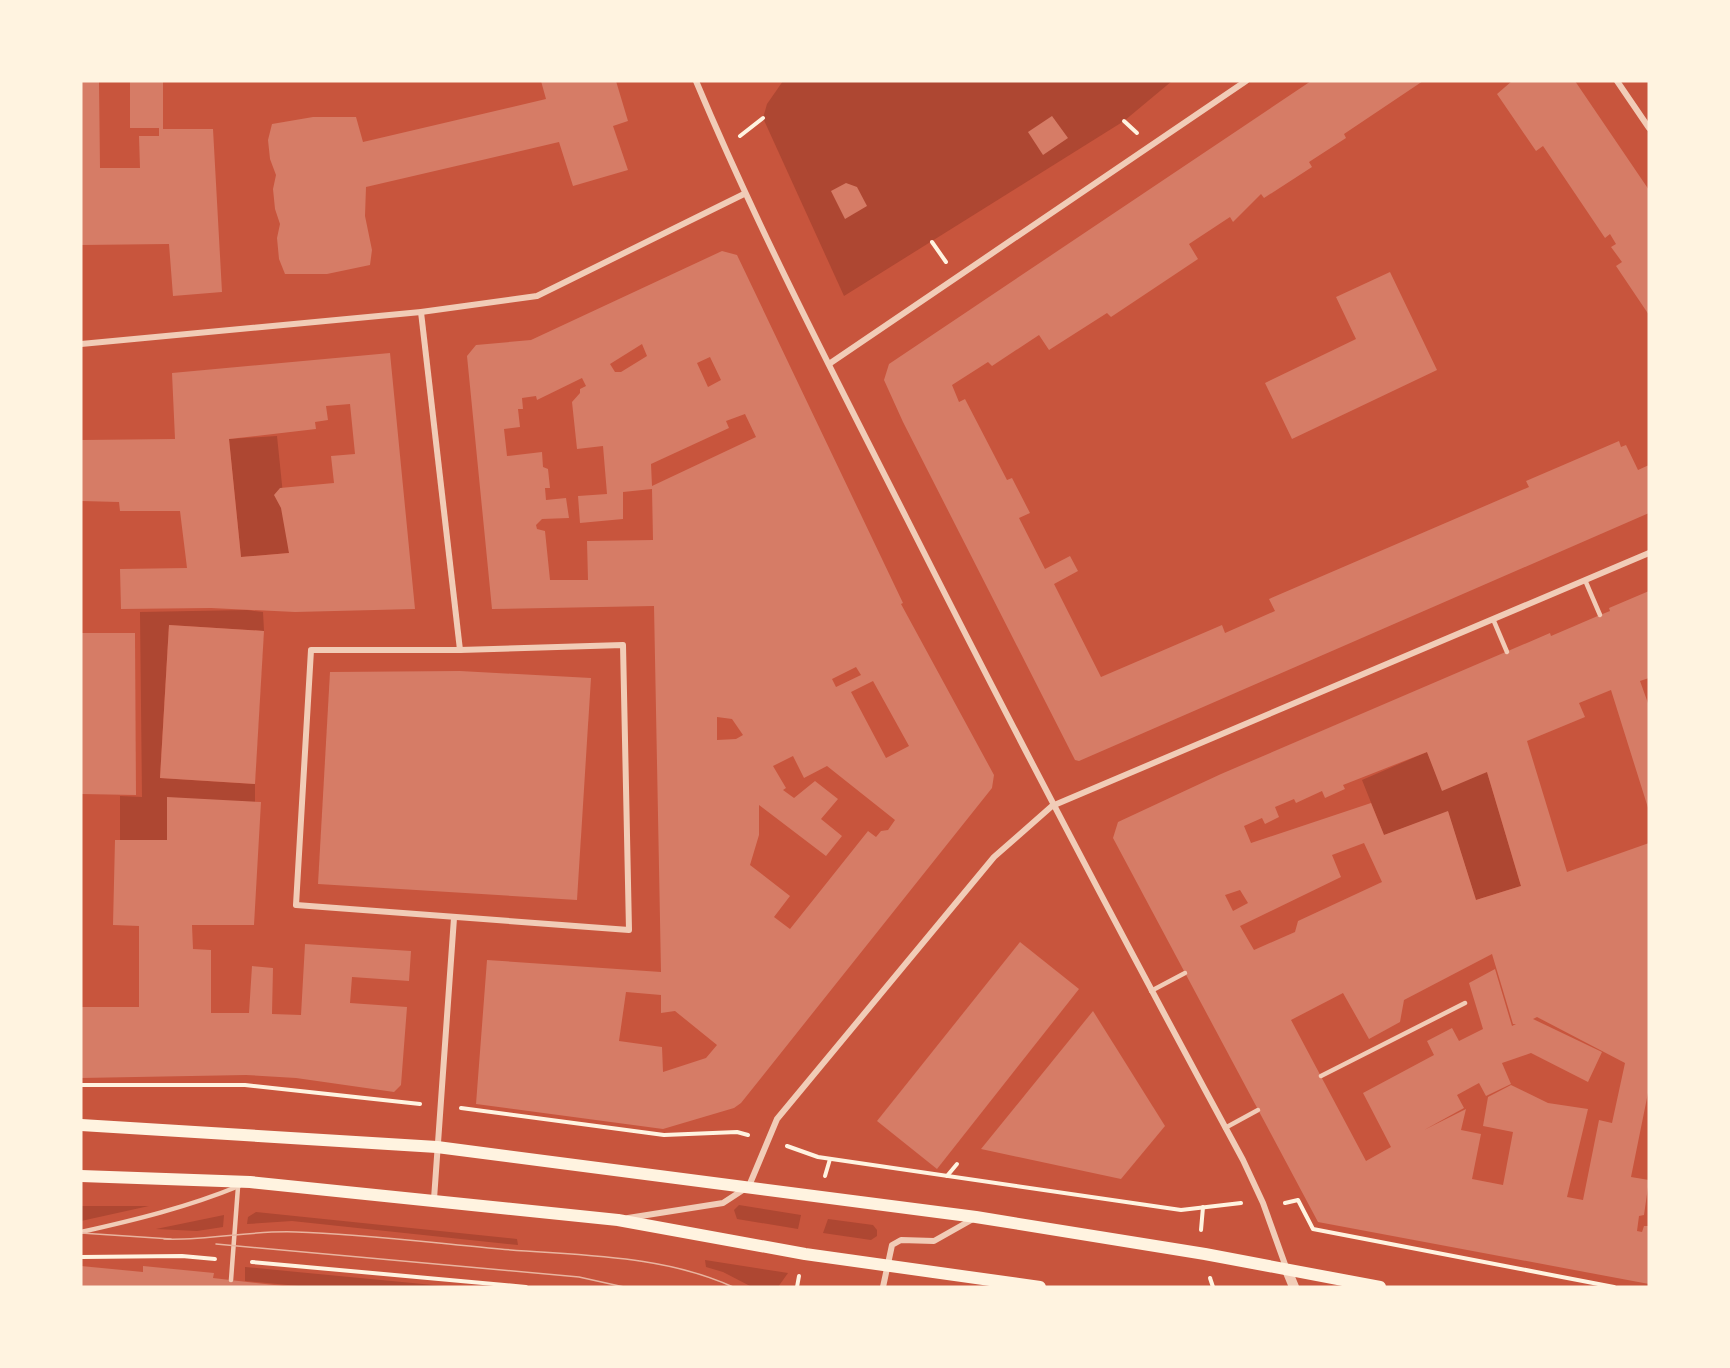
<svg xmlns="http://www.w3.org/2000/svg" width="1730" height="1368" font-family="'DM Sans',sans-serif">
  <rect width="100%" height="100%" fill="#c8553d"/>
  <g fill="#ae4732">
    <path d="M783 81H1172L1124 121 844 296 763 118 767 104Z"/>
    <path d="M277 436 289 553 241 557 229 439Z"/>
    <path d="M247 610 263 612 264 631 169 625 160 778 255 784V804L171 841 120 840V796L142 797 140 612Z"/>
    <path d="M1427 752 1439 781 1487 772 1521 886 1476 900 1448 812 1384 835 1362 780Z"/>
    <path d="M739 1205 801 1215 798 1229 737 1219 734 1210Z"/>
    <path d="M81 1206H149L81 1221Z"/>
    <path d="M256 1212 517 1239 518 1245 292 1221 247 1224 248 1217Z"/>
    <path d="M224 1215 223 1227 197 1231 156 1229Z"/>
    <path d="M828 1219 873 1225 877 1230V1236L871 1240 823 1233Z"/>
    <path d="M705 1260 788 1273 778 1287H752L723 1272 706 1267Z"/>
    <path d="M245 1267 454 1287H309L245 1281Z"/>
  </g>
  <g fill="#d67c66" fill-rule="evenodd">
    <path d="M130 81H163V129H213L222 292 173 296 169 244 81 245V82H99L100 168H140L139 136H159V128H130Z"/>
    <path d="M541 81H616L628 121 613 126 628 170 573 186 559 142 366 187 365 216 372 250 370 265 327 274H285L279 259 277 238 280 224 275 209 273 189 276 175 270 159 268 140 272 124 313 117H356L363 142 546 99Z"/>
    <path d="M1311 81H1423L1344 134 1346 138 1309 162 1312 167 1264 198 1261 194 1233 222 1230 217 1189 244 1198 259 1111 317 1107 313 1049 350 1039 335 992 366 988 362 952 385 959 402 965 399 1007 480 1012 478 1030 513 1019 518 1045 569 1070 556 1078 571 1054 584 1101 677 1222 625 1225 633 1275 611 1269 599 1529 487 1526 481 1619 441 1621 447 1626 445 1638 470 1649 465V513L1079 761 1075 760 903 422 884 380 889 364Z"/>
    <path d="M1512 81H1575L1649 190V315L1616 266 1622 262 1611 247 1616 244 1610 234 1605 238 1543 146 1536 151 1497 94Z"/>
    <path d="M1052 116 1068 138 1043 155 1028 132Z"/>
    <path d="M846 183 857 187 867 206 845 219 831 191Z"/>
    <path d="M722 251 737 255 903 603 901 604 994 775 992 788 741 1103 734 1108 663 1129 476 1104 487 960 661 972 654 606 492 609 467 356 476 345 531 340ZM642 344 647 356 621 372H615L610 364ZM710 357 721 380 708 387 697 363ZM582 378 586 386 580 389V393L572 402 577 449 603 446 607 494 578 496 580 523 623 519V492L652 489 653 540 587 541 588 580H550L545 531 537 529 536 525 542 519 569 518 566 498 546 500 545 488H550L548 469 543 467 542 452 507 456 504 429 520 427 518 409H523L522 398 536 396 537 400ZM745 414 756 437 652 486 651 464 729 428 726 421ZM856 667 861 675 836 687 832 679ZM873 681 909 746 886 758 851 692ZM717 717 732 719 743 735 736 739 717 740ZM793 756 804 778 827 766 895 820 888 830 881 831 876 837 868 831 790 929 774 917 790 896 750 865 759 835V805L826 856 842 836 821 819 838 799 815 781 794 798 783 790 786 788 773 766ZM626 992 661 995V1013L675 1011 717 1045 706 1058 663 1072 662 1047 619 1041Z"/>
    <path d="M1390 272 1437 370 1292 439 1265 383 1356 339 1336 297Z"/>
    <path d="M390 353 415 609 295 612 211 608 121 609 120 569 187 568 180 511H120L119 502 81 501V440L175 439 172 373ZM350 404 355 454 331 456 334 483 280 488 274 495 281 508 289 553 241 557 229 439 316 429 315 422 328 420 326 406Z"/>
    <path d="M1649 591V678L1640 681 1649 706V811L1611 690 1579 703 1585 717 1527 741 1567 872 1649 843V1088L1631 1177 1649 1180 1644 1215 1639 1216 1637 1231 1642 1232 1644 1226H1649V1284L1318 1222 1113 838 1118 822 1221 774 1550 633 1551 636 1600 615 1610 611 1609 608ZM1427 752 1442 791 1487 772 1521 886 1476 900 1448 811 1384 835 1371 803 1251 843 1244 826 1262 818 1265 824 1279 817 1275 807 1294 799 1296 803 1322 791 1325 798 1345 789 1343 785ZM1364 843 1382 882 1298 921 1295 932 1254 950 1240 926 1341 877 1332 855ZM1240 890 1248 903 1233 911 1225 895ZM1492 954 1513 1024H1516L1512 1026 1495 969 1469 983 1483 1029 1459 1041 1452 1028 1427 1041 1434 1055 1363 1093 1391 1147 1366 1161 1291 1020 1343 993 1369 1039 1400 1022 1404 1000ZM1537 1017 1625 1063 1612 1123 1599 1120 1583 1200 1567 1197 1588 1109 1548 1103 1511 1085 1488 1097 1483 1126 1513 1132 1503 1185 1472 1179 1481 1134 1461 1130 1466 1109 1424 1130 1464 1108 1457 1095 1479 1083 1486 1096 1511 1084 1502 1063 1531 1053 1588 1082 1602 1052 1533 1019Z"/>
    <path d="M169 625 264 631 255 784 160 778Z"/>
    <path d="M81 633H135L136 795 81 794Z"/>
    <path d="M460 671 591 678 577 900 318 884 330 672Z"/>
    <path d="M167 797 261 802 254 925H192L193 949 211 950V1013H249L252 966 273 968 272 1014 301 1015 305 944 411 951 409 981 352 977 350 1003 407 1007 401 1085 394 1092 296 1078 246 1075 81 1078V1007H139V926L113 925 115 840H167Z"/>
    <path d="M1020 942 1079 989 937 1169 877 1121Z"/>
    <path d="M1093 1011 1165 1126 1121 1179 981 1149Z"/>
    <path d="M81 1266 143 1272V1266L214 1273 213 1278 292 1287H81Z"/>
  </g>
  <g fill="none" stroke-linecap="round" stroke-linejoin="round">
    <g stroke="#fff3e0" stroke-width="4">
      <path d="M1124 121 1137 133"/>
      <path d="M740 136 763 118"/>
      <path d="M932 242 946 262"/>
      <path d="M81 1085H245L420 1104"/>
      <path d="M461 1108 664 1135 737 1132 748 1135"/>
      <path d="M787 1146 818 1157 1181 1210 1241 1203"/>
      <path d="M825 1176 830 1159"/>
      <path d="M947 1176 957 1164"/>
      <path d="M1285 1203 1298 1200 1313 1229 1614 1287"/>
      <path d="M1201 1230 1203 1207"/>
      <path d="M81 1257 182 1256 215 1259"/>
      <path d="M252 1262 526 1287"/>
      <path d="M1210 1278 1213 1287"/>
      <path d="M797 1287 799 1276"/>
    </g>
    <g stroke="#f1ccb7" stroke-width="4.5">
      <path d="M1585 580 1600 615"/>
      <path d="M1493 619 1507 652"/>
      <path d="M1151 991 1185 973"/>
      <path d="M1321 1076 1465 1003"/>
      <path d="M1225 1128 1258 1110"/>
      <path d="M81 1232C135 1220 188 1207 239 1186"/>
      <path d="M231 1280 238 1187"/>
    </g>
    <g stroke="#f1ccb7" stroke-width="6">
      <path d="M696 81C759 231 834 375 907 519 1016 735 1128 948 1243 1160L1263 1203 1287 1270"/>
      <path d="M1617 81 1649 128"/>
      <path d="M421 312 460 650"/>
      <path d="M81 344 421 312 537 296 744 194"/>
      <path d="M829 364 1246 81"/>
      <path d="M623 645 629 930 296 905 311 650H460Z"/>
      <path d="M434 1199 454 918"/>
      <path d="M628 1218 723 1203 749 1186 777 1119 994 857 1052 806 1649 553"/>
      <path d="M883 1287 892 1245 901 1240 934 1241 973 1219"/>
    </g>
    <path stroke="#f1ccb7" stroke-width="10" d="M1287 1270 1294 1287"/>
    <g stroke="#fff3e0" stroke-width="12">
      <path d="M81 1125 437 1147 976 1217 1205 1254 1380 1287"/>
      <path d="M81 1176 250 1182 618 1220 805 1254 1040 1287"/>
    </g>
    <g stroke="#e9b49f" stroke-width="1.5">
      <path d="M81 1233 171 1239"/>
      <path d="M164 1239C208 1241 251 1230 296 1232 364 1234 432 1243 500 1249 577 1256 661 1254 733 1287"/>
      <path d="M216 1244 579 1277 624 1287"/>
    </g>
  </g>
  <rect width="1730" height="1368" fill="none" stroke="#fff3e0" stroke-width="165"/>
</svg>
